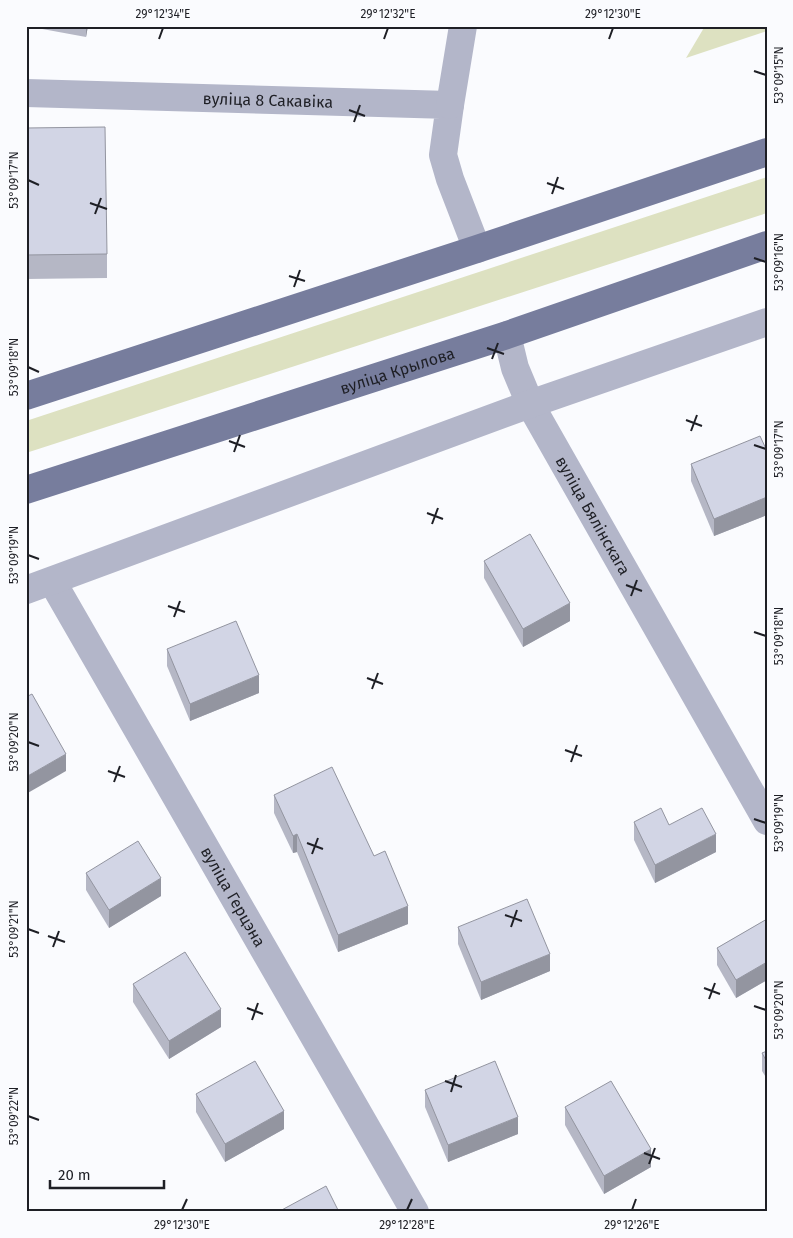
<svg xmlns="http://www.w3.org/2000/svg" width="793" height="1238" font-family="'Fira Sans',sans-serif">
  <rect width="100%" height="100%" fill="#fafbfe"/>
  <g fill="#dde1c1">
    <path d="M705 26H767V31L686 58Z"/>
    <path d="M767 177V213L26 453V421Z"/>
  </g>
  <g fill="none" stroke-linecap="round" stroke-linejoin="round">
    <g stroke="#b3b6c9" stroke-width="28">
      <path id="s1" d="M26 93 450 105 443 155 450 179 477 249"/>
      <path d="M450 105 463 26"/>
      <path id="s2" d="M507 335 515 368 530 404 767 821"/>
      <path id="s3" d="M52 581 415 1212"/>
      <path d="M26 590 530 404 767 322"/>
    </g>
    <g stroke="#777d9d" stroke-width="28">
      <path d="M26 396 477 249 767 152"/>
      <path id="s4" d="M26 490 507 335 767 245"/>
    </g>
  </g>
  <g fill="#b5b7c5">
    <path d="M26 26H88L86 37Z"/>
    <path d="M26 128 107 254V278L26 279Z"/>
    <path d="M767 451V515L714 536 691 481V464Z"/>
    <path d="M484 561 570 621 523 647 484 578Z"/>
    <path d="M167 649 259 693 190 721 167 666Z"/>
    <path d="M274 795 374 856 408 924 338 952 297 852 293 853 274 813Z"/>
    <path d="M634 822 669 825 716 852 655 883 634 840Z"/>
    <path d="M86 873 161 896 109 928 86 890Z"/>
    <path d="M767 919V980L736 998 717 965V948Z"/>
    <path d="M458 927 550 971 481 1000 458 944Z"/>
    <path d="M133 984 221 1027 169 1059 133 1002Z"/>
    <path d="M767 1051V1079L762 1071V1053Z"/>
    <path d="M425 1090 518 1134 448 1162 425 1107Z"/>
    <path d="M196 1094 284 1129 225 1162 196 1112Z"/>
    <path d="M565 1107 651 1167 604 1194 565 1125Z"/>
  </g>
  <g fill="#9395a0">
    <path d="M86 26H88L86 37Z"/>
    <path d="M767 497V515L714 536V519Z"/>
    <path d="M570 603V621L523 647V629Z"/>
    <path d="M259 675V693L190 721V704Z"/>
    <path d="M66 754V771L26 794V777Z"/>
    <path d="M297 834V852L293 853V836Z"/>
    <path d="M716 834V852L655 883V865Z"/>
    <path d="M161 878V896L109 928V910Z"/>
    <path d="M408 906V924L338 952V935Z"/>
    <path d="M550 954V971L481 1000V982Z"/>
    <path d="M767 962V980L736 998V980Z"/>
    <path d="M221 1009V1027L169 1059V1041Z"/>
    <path d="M284 1111V1129L225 1162V1144Z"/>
    <path d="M518 1117V1134L448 1162V1145Z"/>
    <path d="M651 1149V1167L604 1194V1176Z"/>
  </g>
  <g fill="#d2d5e5" stroke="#9395a0">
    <path d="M105 127 107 254 26 255V128Z"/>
    <path d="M760 436 767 451V497L714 519 691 464Z"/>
    <path d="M530 534 570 603 523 629 484 561Z"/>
    <path d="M236 621 259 675 190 704 167 649Z"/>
    <path d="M32 694 66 754 26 777V697Z"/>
    <path d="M332 767 374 856 385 851 408 906 338 935 297 834 293 836 274 795Z"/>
    <path d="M661 808 669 825 702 808 716 834 655 865 634 822Z"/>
    <path d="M138 841 161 878 109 910 86 873Z"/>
    <path d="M527 899 550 954 481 982 458 927Z"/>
    <path d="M767 919V962L736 980 717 948Z"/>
    <path d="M185 952 221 1009 169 1041 133 984Z"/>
    <path d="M767 1051V1062L762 1053Z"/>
    <path d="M255 1061 284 1111 225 1144 196 1094Z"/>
    <path d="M495 1061 518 1117 448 1145 425 1090Z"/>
    <path d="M611 1081 651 1149 604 1176 565 1107Z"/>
    <path d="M326 1186 339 1212H278Z"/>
  </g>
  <path fill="none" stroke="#1e1f25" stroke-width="2" d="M159 39 163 28M384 39 388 28M609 39 613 28M754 71 766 75M349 110 365 116M354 122 360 105M28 180 39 185M547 183 564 189M552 194 558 177M90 203 107 209M95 214 101 198M754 258 766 262M289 276 305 281M294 287 300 270M487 348 504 354M492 359 498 343M28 367 39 372M686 420 702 426M691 431 697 415M229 441 245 447M754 445 766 449M234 452 240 435M427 513 443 519M432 524 438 508M28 555 39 559M626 585 642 591M631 596 637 580M168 606 185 612M174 617 180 601M754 632 766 636M367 678 383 684M372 689 378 673M28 742 39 746M565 750 582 756M571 762 577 745M108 771 125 777M114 782 120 766M754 819 766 823M307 843 323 849M312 854 318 838M505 915 522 921M511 927 517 910M28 929 39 933M48 936 65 942M53 947 59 931M704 988 720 994M709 999 715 983M754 1006 766 1010M247 1008 263 1014M252 1020 258 1003M445 1081 462 1087M451 1092 456 1075M28 1116 39 1120M644 1153 660 1159M649 1164 655 1148M182 1210 187 1199M407 1210 412 1199M632 1210 636 1199"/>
  <g text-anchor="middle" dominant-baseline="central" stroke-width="4" stroke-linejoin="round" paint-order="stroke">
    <g font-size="16" fill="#1e1f25" stroke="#fafbfe">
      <text stroke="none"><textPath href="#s1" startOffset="242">вуліца 8 Сакавіка</textPath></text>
      <text stroke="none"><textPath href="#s4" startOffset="390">вуліца Крылова</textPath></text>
      <text stroke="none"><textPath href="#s2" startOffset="201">вуліца Бялінскага</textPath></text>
      <text stroke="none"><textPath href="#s3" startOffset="364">вуліца Герцэна</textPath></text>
    </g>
  </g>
  <rect width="793" height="1238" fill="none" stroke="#fafbfe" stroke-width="55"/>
  <path d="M50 1180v8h114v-8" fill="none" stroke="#1e1f25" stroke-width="2.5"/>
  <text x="58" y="1180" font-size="15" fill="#1e1f25" stroke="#fafbfe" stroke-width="4" paint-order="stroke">20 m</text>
  <rect x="28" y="28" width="738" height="1182" fill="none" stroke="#1e1f25" stroke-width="2"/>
  <g font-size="12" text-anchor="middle" fill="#1e1f25">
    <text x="163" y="18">29°12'34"E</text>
    <text x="388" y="18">29°12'32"E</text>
    <text x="613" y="18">29°12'30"E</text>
    <text transform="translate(779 75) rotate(-90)" y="4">53°09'15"N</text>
    <text transform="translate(14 180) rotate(-90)" y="4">53°09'17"N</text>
    <text transform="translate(779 262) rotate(-90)" y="4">53°09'16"N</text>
    <text transform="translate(14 367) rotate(-90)" y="4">53°09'18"N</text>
    <text transform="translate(779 449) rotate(-90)" y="4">53°09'17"N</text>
    <text transform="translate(14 555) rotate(-90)" y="4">53°09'19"N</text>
    <text transform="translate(779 636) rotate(-90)" y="4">53°09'18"N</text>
    <text transform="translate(14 742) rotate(-90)" y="4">53°09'20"N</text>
    <text transform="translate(779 823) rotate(-90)" y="4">53°09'19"N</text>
    <text transform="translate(14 929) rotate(-90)" y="4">53°09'21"N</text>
    <text transform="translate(779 1010) rotate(-90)" y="4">53°09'20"N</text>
    <text transform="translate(14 1116) rotate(-90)" y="4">53°09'22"N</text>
    <text x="182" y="1229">29°12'30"E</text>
    <text x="407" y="1229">29°12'28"E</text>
    <text x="632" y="1229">29°12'26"E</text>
  </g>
</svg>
